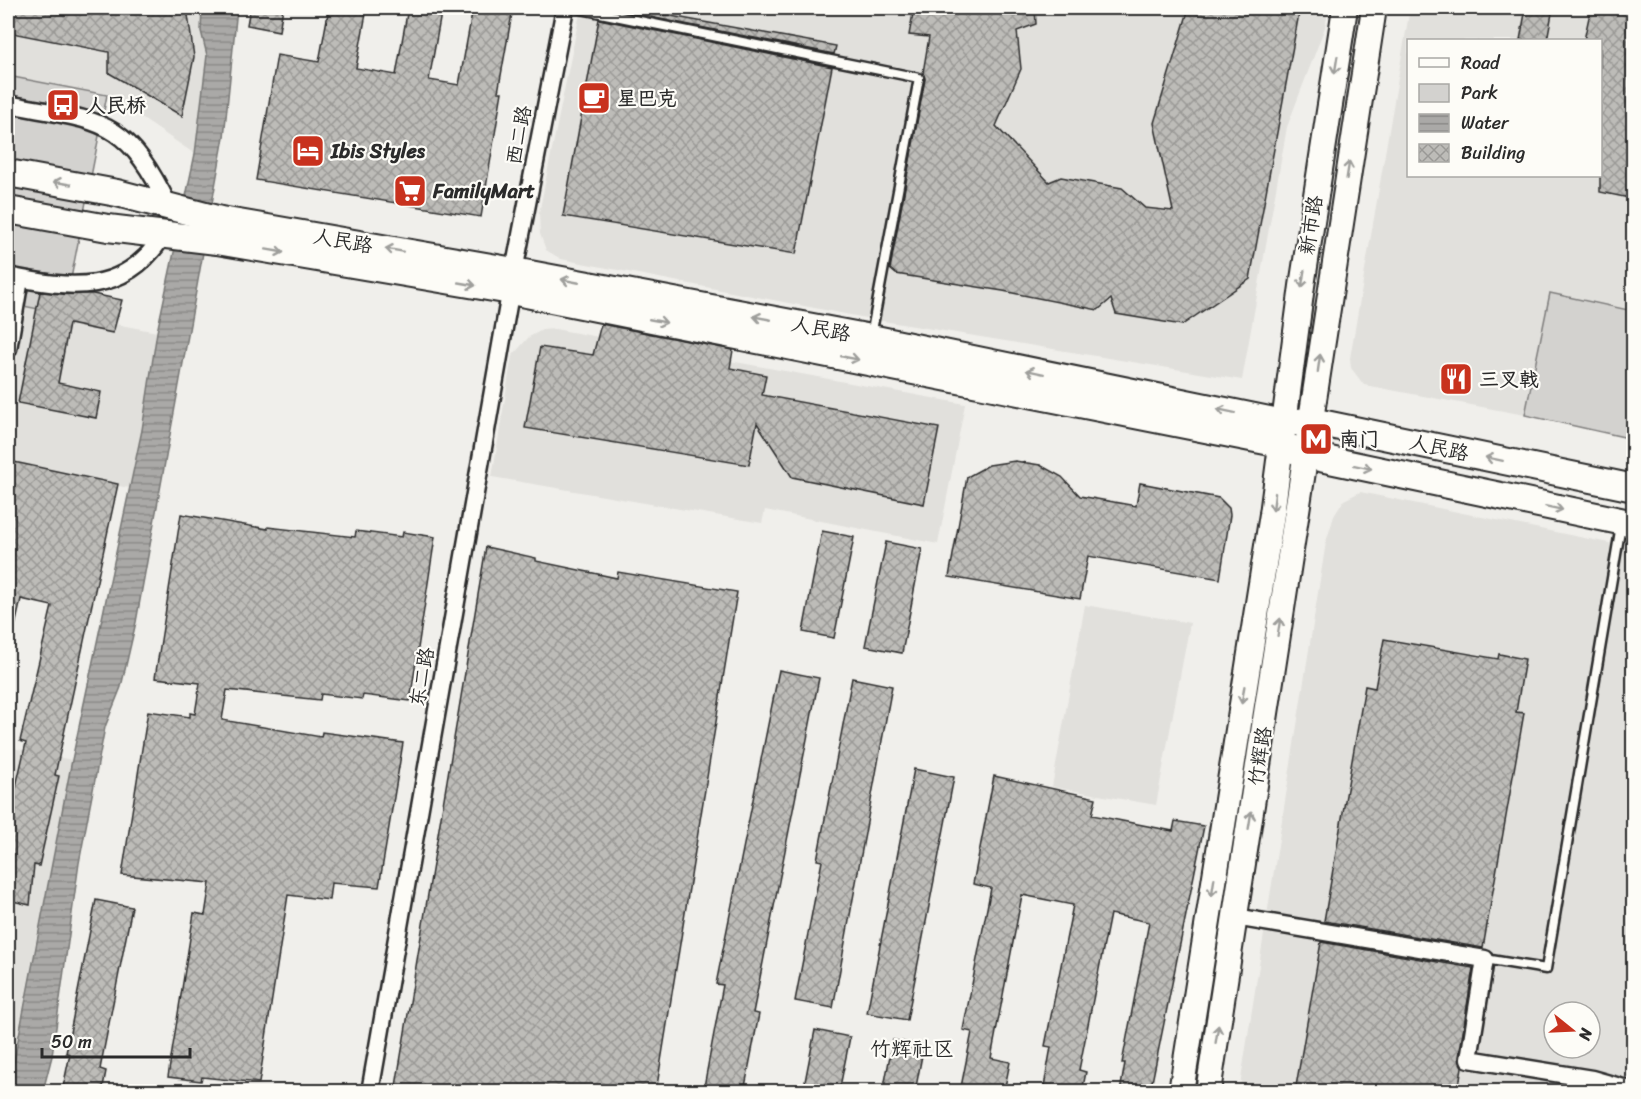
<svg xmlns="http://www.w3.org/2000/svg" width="1641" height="1099" font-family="Sriracha,'LXGW WenKai TC',sans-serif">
  <defs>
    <pattern id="water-rules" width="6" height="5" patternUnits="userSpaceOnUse" patternTransform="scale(1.5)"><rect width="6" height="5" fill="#aaa9a7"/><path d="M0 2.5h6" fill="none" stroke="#8b8a88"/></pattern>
    <pattern id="building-cross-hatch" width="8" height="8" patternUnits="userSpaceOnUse" patternTransform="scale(1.5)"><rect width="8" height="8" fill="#bdbcb8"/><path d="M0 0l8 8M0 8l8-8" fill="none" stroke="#9a9996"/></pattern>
  </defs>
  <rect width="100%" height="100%" fill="#f0efeb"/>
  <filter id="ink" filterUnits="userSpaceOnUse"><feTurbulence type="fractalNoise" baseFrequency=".0167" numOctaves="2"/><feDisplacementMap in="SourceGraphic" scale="12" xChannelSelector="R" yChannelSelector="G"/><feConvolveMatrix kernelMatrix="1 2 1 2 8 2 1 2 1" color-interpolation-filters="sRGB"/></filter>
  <g filter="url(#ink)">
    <g fill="#e1e0dc" fill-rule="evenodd">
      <path d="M15 8H202L201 31 207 55 195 154 107 95 8 76V43Z"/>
      <path d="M581 8H1329L1325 27 1287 127 1242 380 871 319 561 259 546 250 540 234 539 213Z"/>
      <path d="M1410 8H1633V311L1550 294 1525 415 1364 385 1351 368 1350 358ZM1408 40H1600V176H1408Z"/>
      <path d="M26 307 157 332 142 429 129 488 8 464V405Z"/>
      <path d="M555 329 965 404 938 544 765 510 762 523 492 477 512 356 529 337 542 330Z"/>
      <path d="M1360 492 1633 548V1091L1239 1092 1326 542 1334 516 1344 500ZM1554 1012H1590V1048H1554Z"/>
      <path d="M1085 605 1190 623 1156 805 1052 787Z"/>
      <path d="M13 748 72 760 8 1083V770Z"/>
    </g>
    <g fill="#d3d2cf" stroke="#7f7e7d" stroke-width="1.5">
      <path d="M8 76 107 95 64 314 8 303Z"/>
      <path d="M1550 293 1633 311V439L1525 415Z"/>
    </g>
    <path fill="url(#water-rules)" stroke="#777775" stroke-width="1.5" d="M202 8H237L224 137 136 622 121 687 105 727 79 863 52 1056 43 1091 8 1092 72 760 142 430 157 332 195 154 207 55 201 31Z"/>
    <g fill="url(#building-cross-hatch)" stroke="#2b2b2b" stroke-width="1.5">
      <path d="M16 8H187L194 57 182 116 109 73V52L12 33Z"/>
      <path d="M250 8H283L279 31 247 25Z"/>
      <path d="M329 8H367L356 68 396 75 408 8H442L429 80 459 85 473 8H513L498 92H502L481 217 256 180 277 55 319 62Z"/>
      <path d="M605 8H627L836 46 834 54Z"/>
      <path d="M914 8H1035L1036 24 1017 31 1021 69 996 126 1049 182 1061 177 1122 188 1145 208 1173 211 1154 123 1189 8H1300L1250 279 1182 325 1116 314 1111 299 1098 310 1003 291 896 274 890 269 925 79 923 73 929 37 909 35Z"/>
      <path d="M1526 8H1553L1547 40H1520Z"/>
      <path d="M1591 8H1634V199L1600 192V40H1584Z"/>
      <path d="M599 19 832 67 796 254 563 216Z"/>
      <path d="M40 292 93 294 122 300 113 333 69 324 58 383 101 392 96 418 18 403Z"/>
      <path d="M601 324 733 350 730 368 766 375 762 395 939 428 924 504 792 477 757 423 749 465 525 428 540 347 593 355Z"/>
      <path d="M1015 461 1040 465 1062 477 1080 496 1136 506 1140 483 1219 498 1229 508 1230 515 1220 579 1088 556 1080 599 949 577 967 477 989 465Z"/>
      <path d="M14 462 118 484 55 775 59 776 39 866 34 865 30 905 8 900V821L26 743 20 741 52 606 21 599 14 631 8 630V491Z"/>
      <path d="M181 514 268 529V527L355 537 356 531 402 537 403 532 435 537 410 701 363 695 362 699 321 694 320 700 227 690 222 720 321 737 322 732 403 743 379 887 331 883 329 900 288 895 259 1083 202 1077 201 1081 168 1077 194 913 205 915 210 883 122 875 148 711 190 717V713L195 714 200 683 155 678Z"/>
      <path d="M822 531 854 537 834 638 803 632Z"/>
      <path d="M886 542 922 549 902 653 865 646Z"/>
      <path d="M486 547 536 558V561L617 578 618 572 737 592 656 1092H395Z"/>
      <path d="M1384 639 1498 659 1499 654 1525 659 1516 712 1524 713 1483 948 1324 921 1365 686 1375 688Z"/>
      <path d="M779 670 819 678 753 1013 759 1014 744 1092H703L723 985 716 984Z"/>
      <path d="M852 678 892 686 833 1008 795 1001 822 861 817 860Z"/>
      <path d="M914 769 954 777 907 1020 867 1013Z"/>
      <path d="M994 776 1096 798 1092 815 1173 831 1175 821 1204 826 1150 1092H1120L1125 1063H1122L1149 922 1110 914 1079 1070 1086 1072 1082 1092H1043L1051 1047 1045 1046 1073 905 1022 895 991 1058 1010 1062 1004 1092H960L972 1032 963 1030 991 888 973 884Z"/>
      <path d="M96 900 132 907 100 1069 106 1071 102 1092H62L70 1054 66 1053Z"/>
      <path d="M1321 942 1473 968 1459 1057 1462 1067 1458 1092H1295Z"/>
      <path d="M815 1030 850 1037 839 1092H803Z"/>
      <path d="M893 1040 924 1045 915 1092H883Z"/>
    </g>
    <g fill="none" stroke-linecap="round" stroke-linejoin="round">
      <defs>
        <g id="service">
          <path d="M576 8 919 78 871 336"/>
          <path d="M1485 959 1546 969 1621 525"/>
        </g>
        <g id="minor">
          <path d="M8 104C100 122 125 115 169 207"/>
          <path d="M8 276C71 289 125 296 164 234"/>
          <path d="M8 349 20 279"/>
          <path d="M1235 917 1485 959 1469 1059 1592 1079 1634 1091"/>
          <path d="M370 1092 514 271 565 8"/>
        </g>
        <g id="secondary">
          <path d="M1181 1092 1272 514 1302 286 1345 8"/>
          <path d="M1208 1092C1264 730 1316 368 1374 8"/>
        </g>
        <g id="primary">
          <path d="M8 173 117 193 221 220 514 271 871 338 1284 423 1311 421 1634 488"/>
          <path d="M8 210 108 228 217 241 511 291 1281 444 1306 455 1634 524"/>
        </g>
      </defs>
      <use href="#service" stroke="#2b2b2b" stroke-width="13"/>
      <use href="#minor" stroke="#2b2b2b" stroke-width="21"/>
      <use href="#secondary" stroke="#2b2b2b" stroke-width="28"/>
      <use href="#primary" stroke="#2b2b2b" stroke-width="30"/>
      <use href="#service" stroke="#fdfcf7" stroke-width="8"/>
      <use href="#minor" stroke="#fdfcf7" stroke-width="16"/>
      <use href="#secondary" stroke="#fdfcf7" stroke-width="24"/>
      <use href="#primary" stroke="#fdfcf7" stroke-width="26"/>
    </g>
    <defs><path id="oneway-shaft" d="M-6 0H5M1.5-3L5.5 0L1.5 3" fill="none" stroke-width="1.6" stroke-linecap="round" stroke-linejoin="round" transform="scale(1.5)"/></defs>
    <g stroke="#9e9e9b">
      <use href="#oneway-shaft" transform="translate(1336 65) rotate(99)"/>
      <use href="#oneway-shaft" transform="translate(1348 170) rotate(-81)"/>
      <use href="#oneway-shaft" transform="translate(62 183) rotate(-170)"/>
      <use href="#oneway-shaft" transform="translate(394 250) rotate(-170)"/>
      <use href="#oneway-shaft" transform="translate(275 251) rotate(10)"/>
      <use href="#oneway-shaft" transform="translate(1303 279) rotate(99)"/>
      <use href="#oneway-shaft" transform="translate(570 281) rotate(-169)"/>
      <use href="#oneway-shaft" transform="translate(467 284) rotate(10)"/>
      <use href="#oneway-shaft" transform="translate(762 318) rotate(-169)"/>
      <use href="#oneway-shaft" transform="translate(658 321) rotate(11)"/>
      <use href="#oneway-shaft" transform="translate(850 358) rotate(11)"/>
      <use href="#oneway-shaft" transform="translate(1319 363) rotate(-82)"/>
      <use href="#oneway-shaft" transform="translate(1035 372) rotate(-168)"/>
      <use href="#oneway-shaft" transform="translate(1226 411) rotate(-168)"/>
      <use href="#oneway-shaft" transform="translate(1494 459) rotate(-168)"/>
      <use href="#oneway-shaft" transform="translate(1363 467) rotate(12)"/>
      <use href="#oneway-shaft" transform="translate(1274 502) rotate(97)"/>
      <use href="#oneway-shaft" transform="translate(1554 508) rotate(12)"/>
      <use href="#oneway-shaft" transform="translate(1279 627) rotate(-81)"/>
      <use href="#oneway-shaft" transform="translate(1243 695) rotate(99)"/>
      <use href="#oneway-shaft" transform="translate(1250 820) rotate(-81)"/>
      <use href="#oneway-shaft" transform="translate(1213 887) rotate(99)"/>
      <use href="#oneway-shaft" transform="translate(1217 1034) rotate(-81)"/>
    </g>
  </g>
  <defs>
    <symbol id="cafe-square" viewBox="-11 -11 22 22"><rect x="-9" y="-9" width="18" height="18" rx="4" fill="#c8321e" stroke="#fdfcf7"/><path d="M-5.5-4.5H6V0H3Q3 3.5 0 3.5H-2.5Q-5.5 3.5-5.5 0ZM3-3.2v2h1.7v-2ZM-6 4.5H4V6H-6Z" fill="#fff"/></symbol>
    <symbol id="bus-square" viewBox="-11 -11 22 22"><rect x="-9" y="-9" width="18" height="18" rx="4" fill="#c8321e" stroke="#fdfcf7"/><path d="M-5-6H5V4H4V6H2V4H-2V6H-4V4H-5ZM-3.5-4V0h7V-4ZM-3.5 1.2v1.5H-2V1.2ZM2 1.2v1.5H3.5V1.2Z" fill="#fff"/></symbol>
    <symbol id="hotel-square" viewBox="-11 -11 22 22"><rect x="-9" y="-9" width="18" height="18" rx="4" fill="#c8321e" stroke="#fdfcf7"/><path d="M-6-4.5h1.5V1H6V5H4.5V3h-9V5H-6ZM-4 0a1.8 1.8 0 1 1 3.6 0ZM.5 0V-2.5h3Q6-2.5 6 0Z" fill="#fff"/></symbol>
    <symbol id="supermarket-square" viewBox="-11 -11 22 22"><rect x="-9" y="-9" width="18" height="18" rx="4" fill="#c8321e" stroke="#fdfcf7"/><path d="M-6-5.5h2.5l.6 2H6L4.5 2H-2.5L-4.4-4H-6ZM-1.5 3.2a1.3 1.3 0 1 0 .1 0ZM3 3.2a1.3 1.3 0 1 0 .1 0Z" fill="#fff"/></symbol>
    <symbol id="restaurant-square" viewBox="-11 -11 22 22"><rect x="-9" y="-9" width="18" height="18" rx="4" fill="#c8321e" stroke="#fdfcf7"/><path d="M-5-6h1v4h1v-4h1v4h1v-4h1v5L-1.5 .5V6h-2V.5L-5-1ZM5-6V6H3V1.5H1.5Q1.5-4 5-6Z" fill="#fff"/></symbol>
    <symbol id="metro-square" viewBox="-11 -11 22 22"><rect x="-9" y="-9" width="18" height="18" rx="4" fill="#c8321e" stroke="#fdfcf7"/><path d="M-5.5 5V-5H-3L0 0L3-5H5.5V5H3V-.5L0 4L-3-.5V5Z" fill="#fff"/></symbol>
  </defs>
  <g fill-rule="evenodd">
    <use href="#cafe-square" x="575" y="79" width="38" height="38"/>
    <use href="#bus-square" x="44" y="86" width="38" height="38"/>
    <use href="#hotel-square" x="289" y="132" width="38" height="38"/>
    <use href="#supermarket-square" x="391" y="172" width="38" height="38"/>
    <use href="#restaurant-square" x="1437" y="360" width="38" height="38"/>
    <use href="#metro-square" x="1297" y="420" width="38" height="38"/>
  </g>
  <g text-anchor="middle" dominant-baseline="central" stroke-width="4.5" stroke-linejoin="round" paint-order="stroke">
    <g font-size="20" font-weight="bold" fill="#2b2b2b" stroke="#fdfcf7" text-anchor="start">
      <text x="617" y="98">星巴克</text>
      <text x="86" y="105">人民桥</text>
      <text x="331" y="151">Ibis Styles</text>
      <text x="433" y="191">FamilyMart</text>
      <text x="1479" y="379">三叉戟</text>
      <text x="1339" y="439">南门</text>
    </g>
    <g font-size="20" fill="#2b2b2b" stroke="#fdfcf7">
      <text transform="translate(519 135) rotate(-79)">西二路</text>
      <text transform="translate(1311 225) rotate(-81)">新市路</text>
      <text transform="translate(343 241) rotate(10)">人民路</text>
      <text transform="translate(821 329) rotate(11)">人民路</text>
      <text transform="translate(1439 448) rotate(12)">人民路</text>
      <text transform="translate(422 677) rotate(-80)">东二路</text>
      <text transform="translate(1260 756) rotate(-81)">竹辉路</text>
    </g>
    <g font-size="21" fill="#2b2b2b" stroke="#fdfcf7">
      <text x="912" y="1049">竹辉社区</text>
    </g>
  </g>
  <rect width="1641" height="1099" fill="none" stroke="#fdfcf7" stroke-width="30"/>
  <rect x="15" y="15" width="1611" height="1069" fill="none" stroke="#2b2b2b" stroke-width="2" filter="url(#ink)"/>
  <rect x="1407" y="39" width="195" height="138" fill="#fdfcf7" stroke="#a9a8a5" stroke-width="1.5"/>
  <rect x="1419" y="58" width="30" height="9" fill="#fdfcf7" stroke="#a9a8a5" stroke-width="1.5"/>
  <text x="1461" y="69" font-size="18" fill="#2b2b2b">Road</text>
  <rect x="1419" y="84" width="30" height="18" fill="#d3d2cf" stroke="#a9a8a5" stroke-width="1.5"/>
  <text x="1461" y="99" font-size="18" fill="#2b2b2b">Park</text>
  <rect x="1419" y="114" width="30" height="18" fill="url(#water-rules)" stroke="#a9a8a5" stroke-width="1.5"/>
  <text x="1461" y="129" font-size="18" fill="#2b2b2b">Water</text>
  <rect x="1419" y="144" width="30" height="18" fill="url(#building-cross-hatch)" stroke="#a9a8a5" stroke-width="1.5"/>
  <text x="1461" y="159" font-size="18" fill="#2b2b2b">Building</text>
  <g transform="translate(1572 1030) rotate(108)"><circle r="28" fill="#fdfcf7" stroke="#a9a8a5" stroke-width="1.5"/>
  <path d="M0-4.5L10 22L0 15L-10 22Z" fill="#c8321e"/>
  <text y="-9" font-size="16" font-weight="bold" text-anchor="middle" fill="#2b2b2b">N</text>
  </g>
  <path d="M42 1048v9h148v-9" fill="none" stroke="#2b2b2b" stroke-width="3"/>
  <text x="51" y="1048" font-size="18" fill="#2b2b2b" stroke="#fdfcf7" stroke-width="4.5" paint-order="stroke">50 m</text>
</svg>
